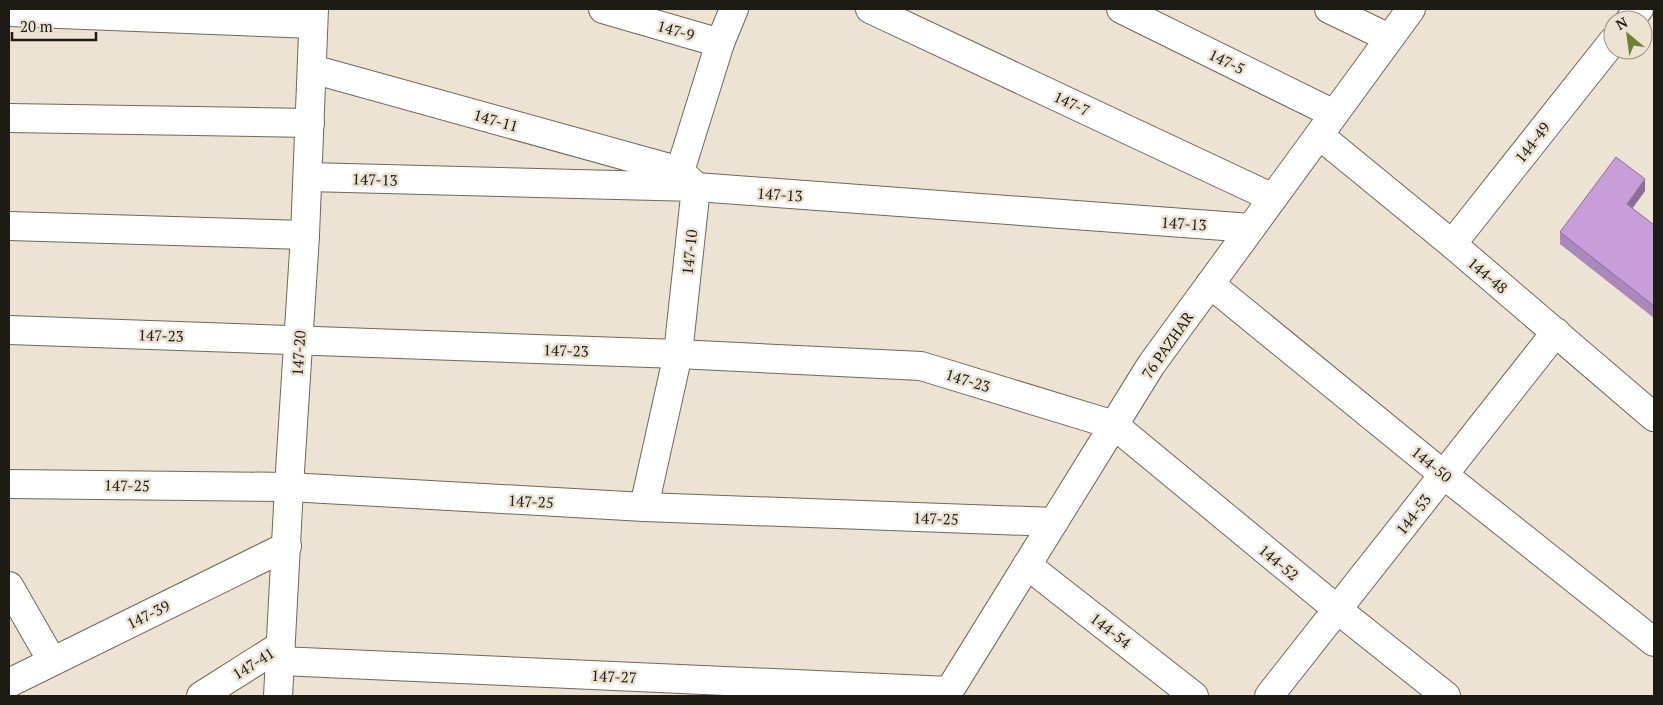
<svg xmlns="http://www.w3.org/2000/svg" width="1663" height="705" font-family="'PT Serif',serif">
  <rect width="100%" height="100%" fill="#ece3d2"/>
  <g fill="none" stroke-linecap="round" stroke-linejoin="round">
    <defs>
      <g id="minor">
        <path d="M603 9 720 43"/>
        <path d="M870 9 1273 198"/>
        <path d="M1121 9 1334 114"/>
        <path d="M1329 9 1389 38"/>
        <path d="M9 12 313 24"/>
        <path d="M1630 20 1639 9"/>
        <path d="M312 69 680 171 696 187 678 354 644 507"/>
        <path d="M9 118 310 123"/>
        <path d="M1319 135 1452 244 1654 417"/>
        <path d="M680 171 720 43 734 9"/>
        <path d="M308 177 696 187 1251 228"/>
        <path d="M9 226 305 235"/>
        <path d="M1452 244 1613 41"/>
        <path d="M1210 284 1444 475 1654 642"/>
        <path d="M9 330 678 354 921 366 1114 425 1338 610 1446 696"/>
        <path d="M9 484 289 487 644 507 1054 522"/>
        <path d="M1027 565 1194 696"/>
        <path d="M9 586 52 661"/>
        <path d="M280 661 949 691"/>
        <path d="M9 683 287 546"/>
        <path d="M201 696 280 646"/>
        <path d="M278 696 289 487 305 235 314 9"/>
        <path d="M946 696 1151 365 1411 9"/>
        <path d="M1269 696 1556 332"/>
      </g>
    </defs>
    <use href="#minor" stroke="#6f6858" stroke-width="30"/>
    <use href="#minor" stroke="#fff" stroke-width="28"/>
  </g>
  <path fill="#ab88bb" d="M1645 191 1632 208 1654 225V318L1560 244V232Z"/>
  <path fill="#8b6f99" d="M1645 179V191L1627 216V204Z"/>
  <path fill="#c79eda" stroke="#8b6f99" d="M1616 157 1645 179 1627 204 1654 225V306L1560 232Z"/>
  <g text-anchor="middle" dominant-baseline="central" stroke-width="5" stroke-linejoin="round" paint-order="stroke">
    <g font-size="15" fill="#1e1b15" stroke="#ece3d2">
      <text transform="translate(676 30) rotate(16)">147-9</text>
      <text transform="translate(1227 61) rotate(26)">147-5</text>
      <text transform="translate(1072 103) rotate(25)">147-7</text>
      <text transform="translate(496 120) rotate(16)">147-11</text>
      <text transform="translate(1532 142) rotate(-52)">144-49</text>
      <text transform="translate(375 179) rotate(2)">147-13</text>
      <text transform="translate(780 194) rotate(4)">147-13</text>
      <text transform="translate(1184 223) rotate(4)">147-13</text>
      <text transform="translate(689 252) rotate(-84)">147-10</text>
      <text transform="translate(1488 275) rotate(40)">144-48</text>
      <text transform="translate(161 335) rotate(2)">147-23</text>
      <text transform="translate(1167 345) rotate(-55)">76 PAZHAR</text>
      <text transform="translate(566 350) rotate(2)">147-23</text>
      <text transform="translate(298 353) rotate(-86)">147-20</text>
      <text transform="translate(968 380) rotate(17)">147-23</text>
      <text transform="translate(1432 464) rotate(39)">144-50</text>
      <text transform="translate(127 485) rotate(1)">147-25</text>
      <text transform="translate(531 501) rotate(3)">147-25</text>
      <text transform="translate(1413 514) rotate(-52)">144-53</text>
      <text transform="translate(936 518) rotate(2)">147-25</text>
      <text transform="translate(1279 562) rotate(40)">144-52</text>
      <text transform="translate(148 614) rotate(-26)">147-39</text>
      <text transform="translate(1111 630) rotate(38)">144-54</text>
      <text transform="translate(253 663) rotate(-32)">147-41</text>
      <text transform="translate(614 676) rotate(3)">147-27</text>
    </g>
  </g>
  <rect width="1663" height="705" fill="none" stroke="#1e1b15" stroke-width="20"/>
  <g transform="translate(1628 35) rotate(331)"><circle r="24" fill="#ece3d2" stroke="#9a9386"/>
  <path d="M0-4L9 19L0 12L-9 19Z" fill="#6d8132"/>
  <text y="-8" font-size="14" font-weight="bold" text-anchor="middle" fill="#1e1b15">N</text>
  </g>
  <path d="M12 32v8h84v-8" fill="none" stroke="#1e1b15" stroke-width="2.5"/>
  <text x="20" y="32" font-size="15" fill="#1e1b15" stroke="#ece3d2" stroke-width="4" paint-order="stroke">20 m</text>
</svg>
